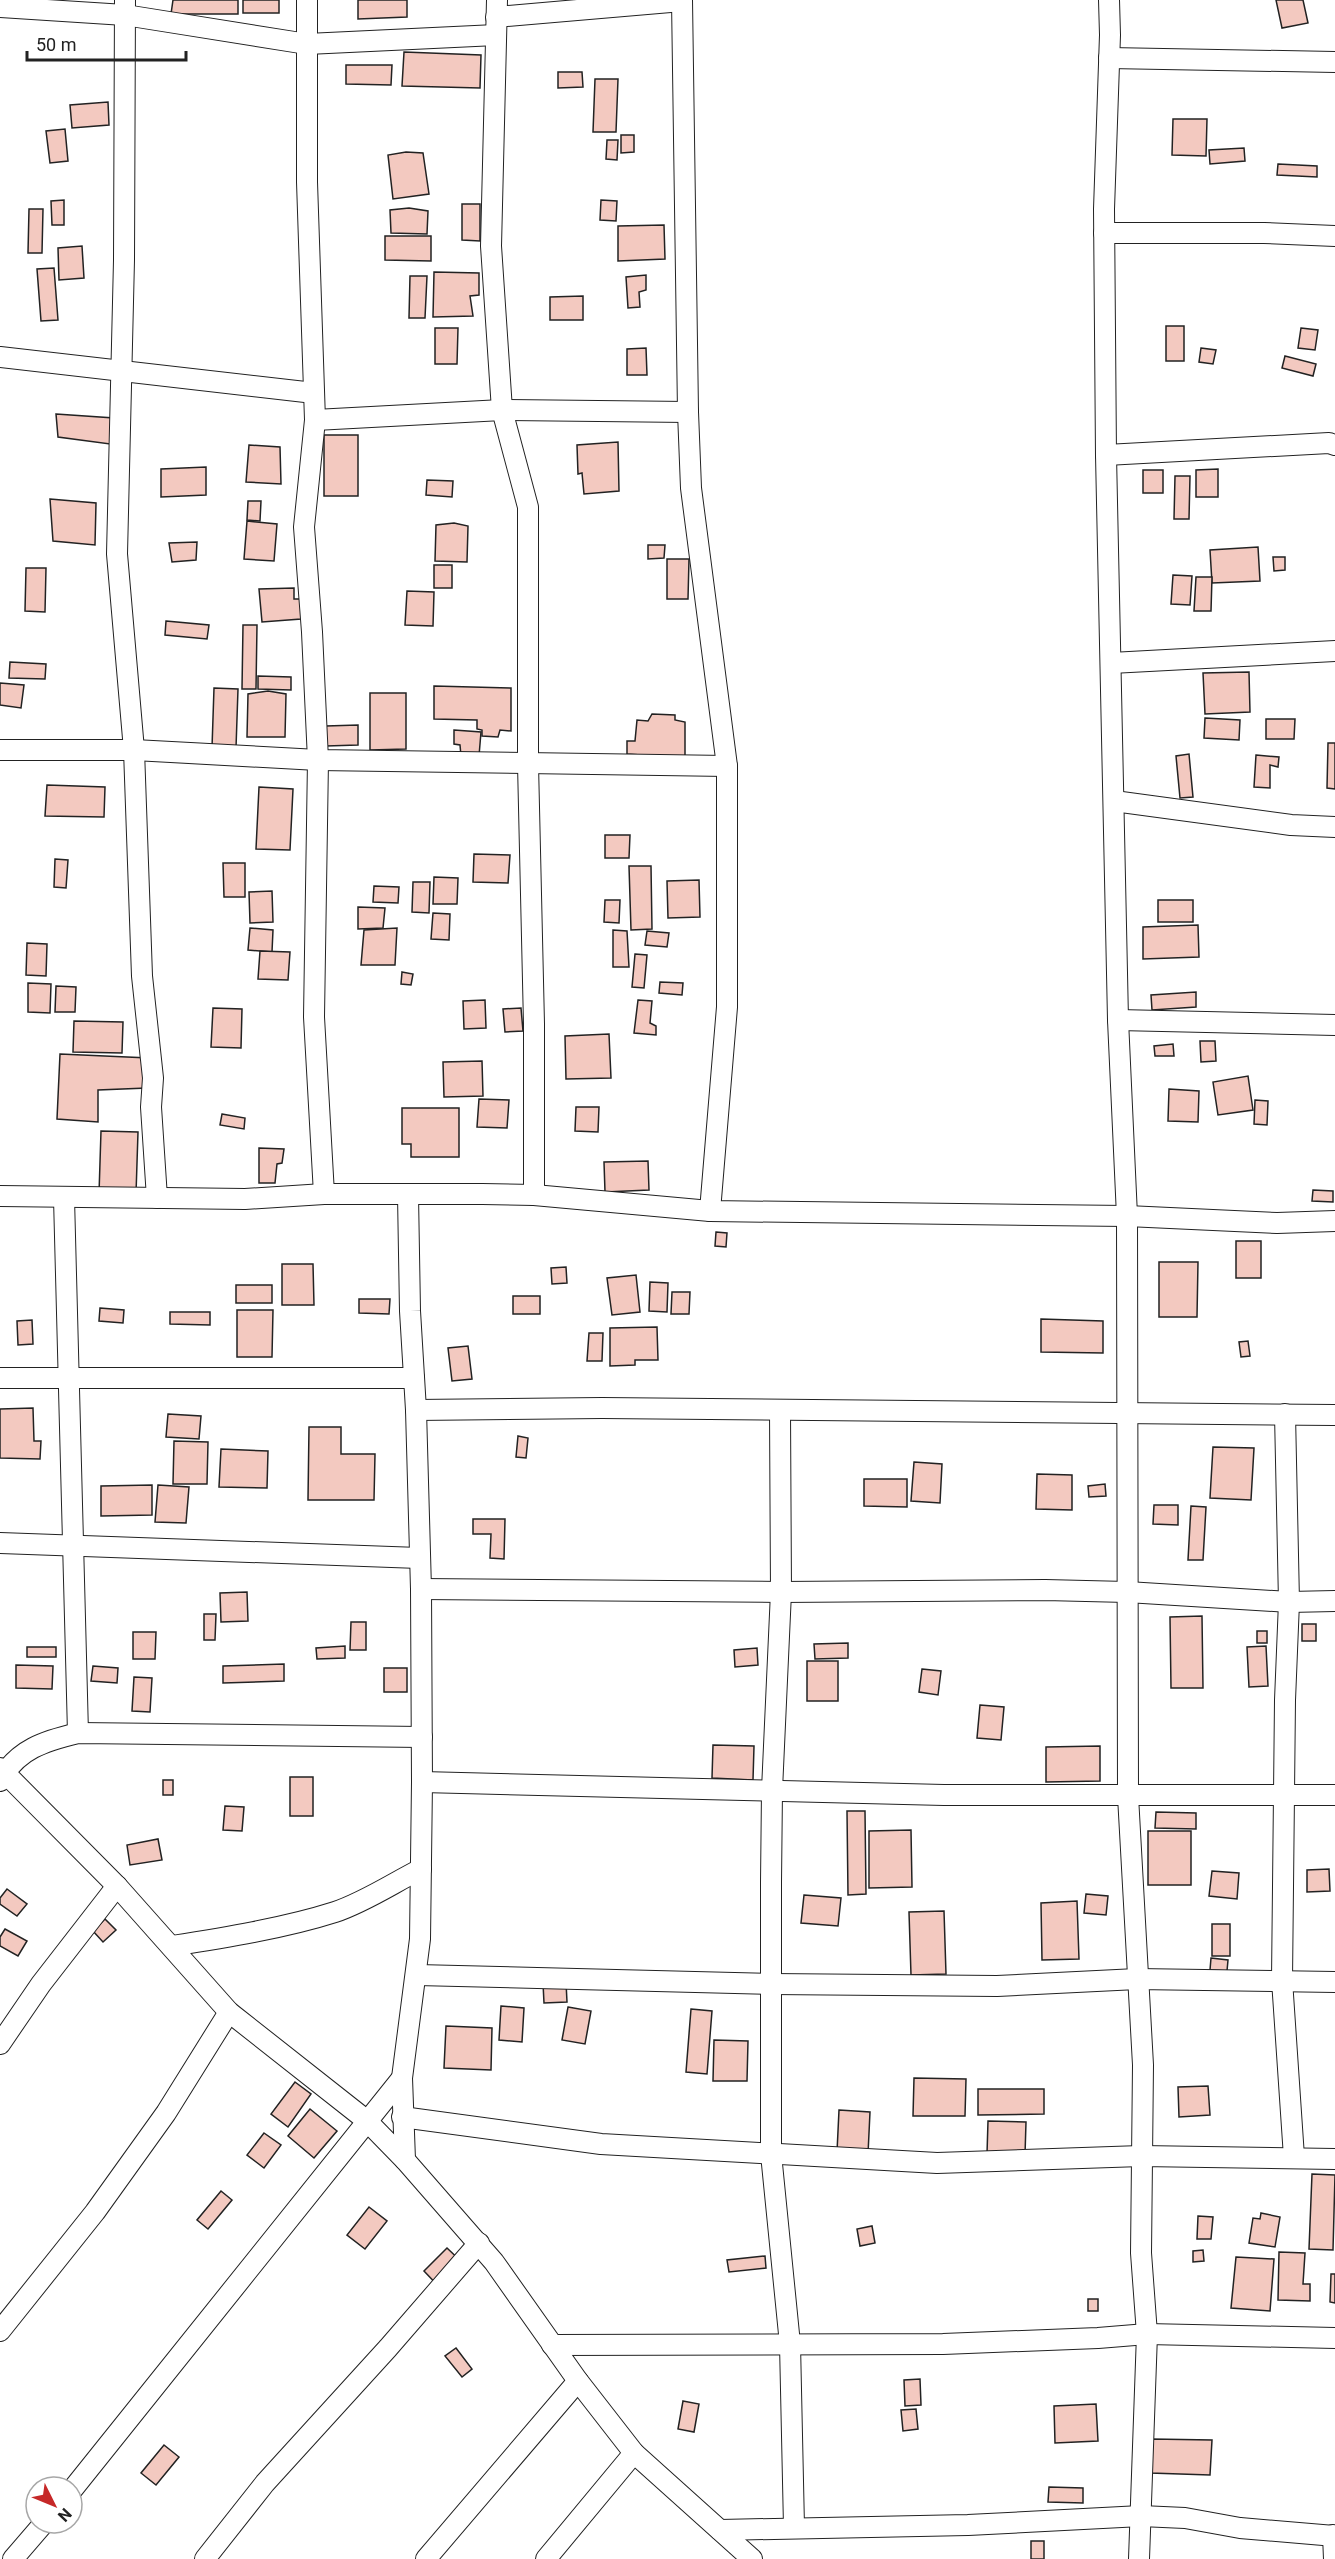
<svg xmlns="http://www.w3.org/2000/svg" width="1335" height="2559" font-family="Roboto,sans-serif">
  <rect width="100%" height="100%" fill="#fff"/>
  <g fill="#f3c9c0" stroke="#222" stroke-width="1.5">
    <path d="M173 0H238V14H171Z"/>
    <rect x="243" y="0" width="36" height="13"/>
    <path d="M358 0H407V17L358 19Z"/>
    <path d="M1276 0H1303L1308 23 1282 28Z"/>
    <path d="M404 52 481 55 480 88 402 86Z"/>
    <path d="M346 65H392L391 85 346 84Z"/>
    <path d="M558 72H582L583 87 558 88Z"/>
    <path d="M595 79H618L616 132H593Z"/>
    <path d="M108 102 109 125 72 128 70 105Z"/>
    <path d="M1173 119H1207L1206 156 1172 155Z"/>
    <path d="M65 129 68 161 50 163 46 131Z"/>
    <path d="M621 135H634V152L621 153Z"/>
    <path d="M607 140H618L617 160 606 159Z"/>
    <path d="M1244 148 1245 161 1210 164 1209 150Z"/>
    <path d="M406 152 423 153 429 194 393 199 388 155Z"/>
    <path d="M1278 164 1317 166V177L1277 175Z"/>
    <path d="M64 200V225H52L51 201Z"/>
    <path d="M601 200 617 201 616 221 600 220Z"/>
    <path d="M462 204H480V241L462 240Z"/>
    <path d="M409 208 428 211 427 234 391 233 390 210Z"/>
    <path d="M29 209H43L42 253H28Z"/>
    <path d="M664 225 665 259 618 261V226Z"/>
    <path d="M385 236H431V261L385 260Z"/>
    <path d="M82 246 84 278 59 280 58 248Z"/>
    <path d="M54 268 58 320 41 321 37 269Z"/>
    <path d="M434 272 479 273V295L470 296 473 316 433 317Z"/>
    <path d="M646 275V290L639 292 640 307 628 308 626 277Z"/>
    <path d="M410 276H427L425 318H409Z"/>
    <path d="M583 296V320H550V297Z"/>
    <rect x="1166" y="326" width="18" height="35"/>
    <path d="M435 328H458L457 364H435Z"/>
    <path d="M1301 328 1318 330 1315 350 1298 348Z"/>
    <path d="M646 348 647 375H627V349Z"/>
    <path d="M1201 348 1216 350 1213 364 1199 362Z"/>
    <path d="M1285 356 1316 364 1313 376 1282 368Z"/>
    <path d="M56 414 114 418 110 444 58 437Z"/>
    <rect x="324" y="435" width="34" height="61"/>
    <path d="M618 442 619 491 584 494 582 473 578 474 577 445Z"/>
    <path d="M249 445 280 447 281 484 246 482Z"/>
    <path d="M206 467V495L161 497V469Z"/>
    <path d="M1218 469V497H1196V470Z"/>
    <rect x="1143" y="470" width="20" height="23"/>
    <path d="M1175 476H1190L1189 519H1174Z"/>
    <path d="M427 480 453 481 452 497 426 495Z"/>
    <path d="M50 499 96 503 95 545 53 541Z"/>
    <path d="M248 501H261L260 521 247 520Z"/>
    <path d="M247 521 277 524 274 561 244 559Z"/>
    <path d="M454 523 468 526 467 562 435 561 436 525Z"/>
    <path d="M197 542 196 560 172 562 169 543Z"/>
    <path d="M648 545H665L664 558 648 559Z"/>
    <path d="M1258 547 1260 581 1212 583 1210 550Z"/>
    <path d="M1273 557H1285V570L1274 571Z"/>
    <path d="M667 559H689L688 599H667Z"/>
    <rect x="434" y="565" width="18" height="23"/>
    <path d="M26 568H46L45 612 25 611Z"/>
    <path d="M1173 575 1192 576 1190 605 1171 604Z"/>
    <path d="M1196 577H1212L1211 611H1194Z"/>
    <path d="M294 588V599H301V619L262 622 259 589Z"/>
    <path d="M407 591 434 592 433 626 405 625Z"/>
    <path d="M166 621 209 625 207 639 165 635Z"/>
    <path d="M243 625H257L256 689H242Z"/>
    <path d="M10 662 46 664 45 679 9 678Z"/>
    <path d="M1249 672 1250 712 1205 714 1203 673Z"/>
    <path d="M258 676 291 677V690L258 689Z"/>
    <path d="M0 683 24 685 21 708 0 705Z"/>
    <path d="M434 686 511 688V731L500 730 498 737 482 736V730L477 729V720L434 719Z"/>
    <path d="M214 688 238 689 236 748H212Z"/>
    <path d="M268 691 286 694 285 737H247L248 694Z"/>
    <path d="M370 693H406V749L370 750Z"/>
    <path d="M652 714 675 715V720L685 722V758L627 754V741H635L637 720 648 721Z"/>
    <path d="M1205 718 1240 720 1239 740 1204 738Z"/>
    <path d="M1266 719H1295L1294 739H1266Z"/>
    <path d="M358 725V745L326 746V726Z"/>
    <path d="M454 730 481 732 479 756H461L460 745 454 744Z"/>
    <path d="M1328 743H1335V789L1327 788Z"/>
    <path d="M1189 754 1193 797 1180 798 1176 756Z"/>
    <path d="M1256 755 1279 757 1278 767 1270 765V788L1254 787Z"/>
    <path d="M47 785 105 787 104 817 45 816Z"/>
    <path d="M259 787 293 789 290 850 256 849Z"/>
    <path d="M605 835H630L629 858H605Z"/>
    <path d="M474 854 510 855 508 883 473 882Z"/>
    <path d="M55 859 68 860 66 888 54 887Z"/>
    <path d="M223 863H245V897H224Z"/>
    <path d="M629 866H651L652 929 631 930Z"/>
    <path d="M434 877 458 878 457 904H433Z"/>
    <path d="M699 880 700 917 668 918 667 881Z"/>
    <path d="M413 882H430L429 913 412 912Z"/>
    <path d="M374 886 399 887 398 903 373 902Z"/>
    <path d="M272 891 273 922 250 923 249 892Z"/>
    <path d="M605 900H620L619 923 604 922Z"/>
    <rect x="1158" y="900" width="35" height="22"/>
    <path d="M358 907 385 908 383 928 358 929Z"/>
    <path d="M433 913 450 914 449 940 431 939Z"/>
    <path d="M1198 925 1199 957 1143 959V927Z"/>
    <path d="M250 928 273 930 272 952 248 950Z"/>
    <path d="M397 928 395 965H361L364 930Z"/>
    <path d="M613 930 627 931 629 967H613Z"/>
    <path d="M647 931 669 933 667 947 645 945Z"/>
    <path d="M27 943 47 944 46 976 26 975Z"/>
    <path d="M260 951 290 952 288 980 258 979Z"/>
    <path d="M635 954 647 955 644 988 632 987Z"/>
    <path d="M402 972 413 974 411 985 401 984Z"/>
    <path d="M660 982 683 983 682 995 659 993Z"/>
    <path d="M28 983 51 984 50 1013 28 1012Z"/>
    <path d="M56 986 76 987 75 1012H55Z"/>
    <path d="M1196 992V1007L1152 1010 1151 995Z"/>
    <path d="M485 1000 486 1028 464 1029 463 1001Z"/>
    <path d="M638 1000 652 1001 650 1023 656 1026V1035L634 1033Z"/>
    <path d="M213 1008 242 1009 241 1048 211 1047Z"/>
    <path d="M521 1008 523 1031 505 1032 503 1009Z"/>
    <path d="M74 1021 123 1022 122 1053 73 1052Z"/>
    <path d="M609 1034 611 1078 566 1079 565 1036Z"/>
    <path d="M1200 1041H1215L1216 1061 1201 1062Z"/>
    <path d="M1173 1044 1174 1056H1155L1154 1046Z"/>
    <path d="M60 1054 149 1058 147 1088 98 1090V1122L57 1119Z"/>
    <path d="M482 1061 483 1096 444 1097 443 1062Z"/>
    <path d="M1248 1076 1253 1110 1218 1115 1213 1082Z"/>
    <path d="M1169 1089 1199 1091 1198 1122 1168 1121Z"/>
    <path d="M479 1099 509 1100 507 1128 477 1127Z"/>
    <path d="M1255 1100 1268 1101 1267 1125 1254 1124Z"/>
    <path d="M576 1107H599L598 1132 575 1131Z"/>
    <path d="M402 1108H459V1157H411V1144H402Z"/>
    <path d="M222 1114 245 1118 244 1129 220 1125Z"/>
    <path d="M101 1131 138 1132 136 1194H99Z"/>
    <path d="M259 1148 284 1149 282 1163 277 1164 275 1183H259Z"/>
    <path d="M648 1161 649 1190 605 1192 604 1162Z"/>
    <path d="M1313 1190 1333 1191V1202L1312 1201Z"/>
    <path d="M716 1232 727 1233 726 1247 715 1246Z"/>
    <rect x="1236" y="1241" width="25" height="37"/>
    <path d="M1159 1262H1198L1197 1317H1159Z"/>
    <path d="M282 1264H313L314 1305H282Z"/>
    <path d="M566 1267 567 1283 552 1284 551 1268Z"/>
    <path d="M636 1275 640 1312 612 1315 607 1278Z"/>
    <path d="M650 1282 668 1283 667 1312 649 1311Z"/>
    <rect x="236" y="1285" width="36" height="18"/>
    <path d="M672 1292H690L689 1314H671Z"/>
    <rect x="513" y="1296" width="27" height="18"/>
    <path d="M359 1299H390L389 1314 359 1313Z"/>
    <path d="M100 1308 124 1310 123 1323 99 1321Z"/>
    <path d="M237 1310H273L272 1357H237Z"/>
    <path d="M170 1312H210V1325L170 1324Z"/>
    <path d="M1041 1319 1103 1321V1353L1041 1352Z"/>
    <path d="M32 1320 33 1344 18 1345 17 1321Z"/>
    <path d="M657 1327 658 1360H635V1365L610 1366V1328Z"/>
    <path d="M589 1333H603L602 1361H587Z"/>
    <path d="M1248 1341 1250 1356 1241 1357 1239 1342Z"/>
    <path d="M468 1346 472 1379 452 1381 448 1348Z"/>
    <path d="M33 1408 34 1441H41L40 1459 0 1458V1409Z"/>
    <path d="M168 1414 201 1416 199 1439 166 1437Z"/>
    <path d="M309 1427H341V1454H375L374 1500H308Z"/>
    <path d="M518 1436 528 1438 526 1458 516 1457Z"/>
    <path d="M174 1441 208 1442 207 1484H173Z"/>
    <path d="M1213 1447 1254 1448 1251 1500 1210 1498Z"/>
    <path d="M221 1449 268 1451 267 1488 219 1487Z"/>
    <path d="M914 1462 942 1464 940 1503 911 1501Z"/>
    <path d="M1037 1474 1072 1475V1510L1036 1509Z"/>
    <path d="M864 1479H907V1507L864 1506Z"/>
    <path d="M1105 1484 1106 1496 1089 1497 1088 1486Z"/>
    <path d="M152 1485V1515L101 1516V1486Z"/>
    <path d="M158 1485 189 1487 186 1523 155 1522Z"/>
    <path d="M1154 1505H1178V1525L1153 1524Z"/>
    <path d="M1191 1506 1206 1507 1203 1560H1188Z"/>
    <path d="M473 1519H505L504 1559 490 1558 491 1534H473Z"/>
    <path d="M247 1592 248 1621 221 1622 220 1593Z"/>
    <path d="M204 1614H216L215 1640H204Z"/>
    <path d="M1202 1616 1203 1688H1171L1170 1617Z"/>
    <path d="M351 1622H366V1650H350Z"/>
    <rect x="1302" y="1624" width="14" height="17"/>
    <rect x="1257" y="1631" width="10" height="12"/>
    <path d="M133 1632H156L155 1659H133Z"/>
    <path d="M848 1643V1658L815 1659 814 1644Z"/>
    <path d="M345 1646V1658L317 1659 316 1648Z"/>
    <path d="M1266 1646 1268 1686 1249 1687 1247 1647Z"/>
    <rect x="27" y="1647" width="29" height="10"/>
    <path d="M757 1648 758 1665 735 1667 734 1650Z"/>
    <rect x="807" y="1661" width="31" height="40"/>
    <path d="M284 1664V1681L223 1683V1666Z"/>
    <path d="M16 1665 53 1666 52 1689 16 1688Z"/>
    <path d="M93 1666 118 1668 117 1683 91 1681Z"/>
    <rect x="384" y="1668" width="23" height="24"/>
    <path d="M922 1669 941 1671 938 1695 919 1692Z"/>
    <path d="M134 1677 152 1678 150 1712 132 1711Z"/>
    <path d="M980 1705 1004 1707 1001 1740 977 1738Z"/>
    <path d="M713 1745 754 1746 753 1780 712 1778Z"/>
    <path d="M1100 1746V1781L1046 1782V1747Z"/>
    <rect x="290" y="1777" width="23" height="39"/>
    <rect x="163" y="1780" width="10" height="15"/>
    <path d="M225 1806 244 1807 242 1831 223 1830Z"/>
    <path d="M847 1811H865L866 1894 848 1895Z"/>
    <path d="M1156 1812 1196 1813V1829L1155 1828Z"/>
    <path d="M911 1830 912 1887 869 1888V1831Z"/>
    <rect x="1148" y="1831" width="43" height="54"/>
    <path d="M158 1839 162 1860 130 1865 127 1845Z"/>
    <path d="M1329 1869 1330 1891 1307 1892V1870Z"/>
    <path d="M1212 1871 1239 1873 1237 1899 1209 1896Z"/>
    <path d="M7 1889 27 1904 17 1916 0 1904V1898Z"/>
    <path d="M1086 1894 1108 1896 1106 1915 1084 1913Z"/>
    <path d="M804 1895 841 1898 838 1926 801 1923Z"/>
    <path d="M1077 1901 1079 1959 1042 1960 1041 1903Z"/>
    <path d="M944 1911 946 1974 911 1975 909 1912Z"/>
    <path d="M105 1919 116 1930 103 1942 93 1931Z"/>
    <rect x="1212" y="1924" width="18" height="32"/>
    <path d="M5 1929 27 1941 18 1956 0 1946V1937Z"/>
    <path d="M1211 1958 1228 1960 1227 1971 1210 1970Z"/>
    <path d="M566 1982 567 2002 544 2003 543 1983Z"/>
    <path d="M501 2006 524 2008 522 2042 499 2040Z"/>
    <path d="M568 2007 591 2011 585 2044 562 2040Z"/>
    <path d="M691 2009 712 2011 707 2074 686 2072Z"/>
    <path d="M446 2026 492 2028 491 2070 444 2068Z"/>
    <path d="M714 2040 748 2041 747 2081H713Z"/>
    <path d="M914 2078 966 2079 965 2116H913Z"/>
    <path d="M295 2082 311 2094 288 2127 271 2114Z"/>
    <path d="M1208 2086 1210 2115 1179 2117 1178 2087Z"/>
    <path d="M978 2089H1044V2114L978 2115Z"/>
    <path d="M310 2109 337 2131 314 2158 288 2136Z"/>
    <path d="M839 2110 870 2112 868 2154 837 2152Z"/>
    <path d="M988 2121 1026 2122 1025 2155 987 2154Z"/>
    <path d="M264 2133 281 2145 264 2168 247 2155Z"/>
    <path d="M1312 2174 1335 2175 1333 2250 1309 2249Z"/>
    <path d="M221 2191 232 2200 208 2229 197 2220Z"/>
    <path d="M369 2207 387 2221 365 2249 347 2235Z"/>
    <path d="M1261 2213 1280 2217 1275 2247 1249 2243 1253 2218 1260 2219Z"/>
    <path d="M1198 2216 1213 2217 1211 2239H1197Z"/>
    <path d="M872 2226 875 2243 860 2246 857 2229Z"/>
    <path d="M447 2248 467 2267 443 2291 424 2271Z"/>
    <path d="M1203 2250 1204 2261 1193 2262V2251Z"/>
    <path d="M1279 2252 1305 2253 1303 2284H1310V2301L1278 2300Z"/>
    <path d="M765 2256 766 2268 729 2272 727 2260Z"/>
    <path d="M1236 2257 1274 2259 1270 2311 1231 2308Z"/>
    <path d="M1331 2274H1335V2303L1330 2302Z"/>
    <rect x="1088" y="2299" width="10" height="12"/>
    <path d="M456 2348 472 2369 462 2377 445 2356Z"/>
    <path d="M920 2379 921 2405 905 2406 904 2380Z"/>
    <path d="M683 2401 699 2404 694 2432 678 2429Z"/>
    <path d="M1096 2404 1098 2441 1055 2443 1054 2406Z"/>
    <path d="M916 2409 918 2429 903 2431 901 2410Z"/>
    <path d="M1151 2439 1212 2440 1210 2475 1150 2473Z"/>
    <path d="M164 2445 179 2457 156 2485 141 2473Z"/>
    <path d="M1049 2487 1083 2488V2503L1048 2502Z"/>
    <rect x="1031" y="2541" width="13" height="18"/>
  </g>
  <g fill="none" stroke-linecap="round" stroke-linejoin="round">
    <defs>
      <g id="street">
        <path d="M125 0 124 260 117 554 134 750 142 976 153 1078 151 1107 157 1198"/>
        <path d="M307 0V182L315 420 304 527 312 632 318 760 314 1017 324 1194"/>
        <path d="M497 0 491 246 502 410 528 507V764L534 1024V1195"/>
        <path d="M682 0 688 412 691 488 727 766V1007L710 1211"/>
        <path d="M1109 0 1110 35 1104 209 1106 455 1118 1020 1127 1216 1128 1796 1143 2065 1141 2253 1147 2334 1139 2559"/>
        <path d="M0 7 125 15 307 44 496 35"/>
        <path d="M496 17 682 1"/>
        <path d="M1109 58 1335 62"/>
        <path d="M1104 233H1264L1335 236"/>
        <path d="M0 357 314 393"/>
        <path d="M315 420 502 410 688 412"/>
        <path d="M1106 455 1329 443 1335 445"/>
        <path d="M1111 663 1335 651"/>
        <path d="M0 750H134L318 760 727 766"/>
        <path d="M1114 801 1291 825 1335 827"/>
        <path d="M1118 1020 1335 1025"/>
        <path d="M0 1196 245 1199 324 1194H482L534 1195 710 1211 1127 1216 1277 1223 1335 1221"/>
        <path d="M64 1198 78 1733"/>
        <path d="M0 1378H414"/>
        <path d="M416 1410 602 1408 1335 1415"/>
        <path d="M780 1411 781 1592 772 1790 771 1882V2154L790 2344 794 2527"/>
        <path d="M1285 1414 1289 1602 1285 1700 1282 1980 1294 2157"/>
        <path d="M0 1543 419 1558"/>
        <path d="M421 1589 781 1592 1045 1590 1127 1592 1289 1602 1335 1601"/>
        <path d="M0 1768 117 1886 229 2012 366 2120 405 2160 494 2262 578 2381 634 2453 752 2559"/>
        <path d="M0 1781C17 1749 45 1741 78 1733L422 1737"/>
        <path d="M422 1782 944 1795H1335"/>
        <path d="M172 1946C223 1938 285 1928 335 1912 365 1902 393 1883 421 1869"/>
        <path d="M417 1975 771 1984 997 1986 1137 1979 1335 1982"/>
        <path d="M0 2044 41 1984 117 1886"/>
        <path d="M402 2117 601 2144 937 2163 1141 2156 1335 2159"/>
        <path d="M405 2160 402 2078 420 1939 422 1782 421 1589 416 1410 410 1311 408 1195"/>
        <path d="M0 2331 95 2212 166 2113 229 2012"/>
        <path d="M552 2345 943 2344 1098 2338 1147 2334 1335 2338"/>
        <path d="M72 2490 402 2078"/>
        <path d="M720 2530 968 2525 1141 2516 1185 2518 1240 2528 1335 2536"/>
        <path d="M1333 2535 1334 2559"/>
        <path d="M13 2559 44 2523"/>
        <path d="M205 2559 265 2483 388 2348 479 2243"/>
        <path d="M426 2559 578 2381"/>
        <path d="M546 2559 634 2453"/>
      </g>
    </defs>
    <use href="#street" stroke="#222" stroke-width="22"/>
    <use href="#street" stroke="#fff" stroke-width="20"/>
  </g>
  <g transform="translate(54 2505) rotate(133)"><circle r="28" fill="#ffffff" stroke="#a7a7a7" stroke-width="1.5"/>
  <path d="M0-4.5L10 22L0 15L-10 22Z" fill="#c62828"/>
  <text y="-9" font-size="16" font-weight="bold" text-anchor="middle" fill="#222222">N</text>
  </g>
  <path d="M27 51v9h159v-9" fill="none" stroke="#222222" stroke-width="3"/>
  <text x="36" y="51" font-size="18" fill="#222222" stroke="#ffffff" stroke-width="4.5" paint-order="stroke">50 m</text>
</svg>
